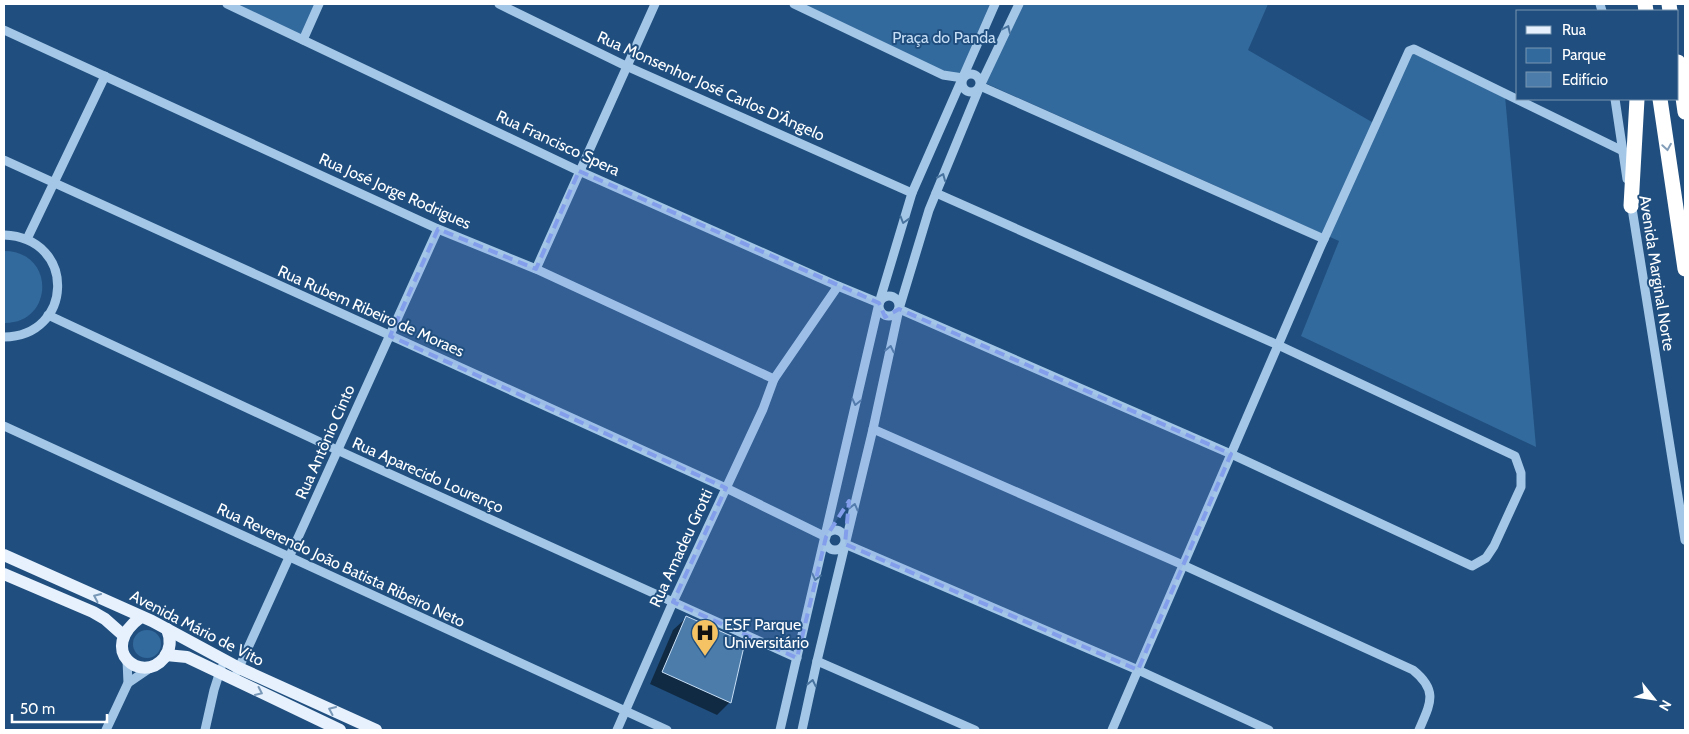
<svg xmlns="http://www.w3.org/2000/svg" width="1689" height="734" font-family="Cabin,sans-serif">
  <rect width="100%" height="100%" fill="#204f7f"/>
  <g fill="#336a9d">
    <path d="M231 4H319L303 40Z"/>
    <path d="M794 4H995L964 76 943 75Z"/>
    <path d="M1021 4H1268L1248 50 1377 125 1412 51 1505 96 1536 447 1301 336 1339 241 983 82Z"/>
    <path d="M4 251C56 251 54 324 4 323Z"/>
    <circle cx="147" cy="644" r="14"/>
  </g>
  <path fill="#0007" d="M686 618 730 702 717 715 650 684 673 630Z"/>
  <path fill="#4c7caa" stroke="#c8dff6" d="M686 616 745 642 731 703 662 672Z"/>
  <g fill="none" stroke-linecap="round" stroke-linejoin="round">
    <g stroke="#a4c7e7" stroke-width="9">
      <path d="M227 4 579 171 838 286 879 303"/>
      <path d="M499 4 626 66 912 193"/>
      <path d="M794 4 943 75 963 78"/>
      <path d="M1600 4 1602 11"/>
      <path d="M4 30 438 229 536 269 774 379"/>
      <path d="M303 40 319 4"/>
      <circle cx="971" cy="83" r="9"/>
      <path d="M980 86 1324 239"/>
      <path d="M1615 99 1627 179"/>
      <path d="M4 160 726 488 826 537"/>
      <path d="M1631 202 1685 540"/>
      <path d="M4 235C78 238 73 337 4 337"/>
      <path d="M27 239 105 76"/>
      <path d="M536 269 655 4"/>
      <circle cx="889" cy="306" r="10"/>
      <path d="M899 309 1231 454 1472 566 1486 558 1494 546 1521 487V473L1515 456 1278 345 936 193"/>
      <path d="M48 315 337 450 797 658"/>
      <path d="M4 426 667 730"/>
      <path d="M873 429 1183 565 1413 670C1439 691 1430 704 1419 730"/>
      <circle cx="835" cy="540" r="10"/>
      <path d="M845 544 1138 670 1269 730"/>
      <path d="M817 661 975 730"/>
      <path d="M237 672 438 229"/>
      <path d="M128 683 150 668"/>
      <path d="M106 730 128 683 127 660"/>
      <path d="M205 730 214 690 221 668"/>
      <path d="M617 730 673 602 763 409 774 379 838 286"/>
      <path d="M780 730 879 303 912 193 995 4"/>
      <path d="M802 730 817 661 873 429 899 309 929 210 980 86 1019 4"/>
      <path d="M1112 730 1320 248 1409 51 1414 49 1623 151"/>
    </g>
    <g stroke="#e6f1fd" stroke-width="12">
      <path d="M4 555 152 621 239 668 376 730"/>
      <path d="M4 574 93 612 105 619 123 635"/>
      <path d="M141 617C96 650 142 685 164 658 171 649 171 639 167 629"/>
      <path d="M166 655 187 657 340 730"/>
    </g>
    <g stroke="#fff" stroke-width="15">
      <path d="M1645 4 1646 11"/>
      <path d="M1669 4 1670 11"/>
      <path d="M1678 62 1685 112"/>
      <path d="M1660 99 1685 269"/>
      <path d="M1631 206 1637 99"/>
    </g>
  </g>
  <defs><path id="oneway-chevron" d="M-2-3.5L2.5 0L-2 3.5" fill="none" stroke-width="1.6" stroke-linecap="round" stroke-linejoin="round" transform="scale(1.25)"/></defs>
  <g stroke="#48739e">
    <use href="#oneway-chevron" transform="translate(1007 29) rotate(-65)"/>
    <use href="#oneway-chevron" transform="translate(942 177) rotate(-68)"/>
    <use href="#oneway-chevron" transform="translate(904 220) rotate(107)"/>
    <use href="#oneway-chevron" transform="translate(890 349) rotate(-78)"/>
    <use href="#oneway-chevron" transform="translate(856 402) rotate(103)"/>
    <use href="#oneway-chevron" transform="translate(854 507) rotate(-76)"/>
    <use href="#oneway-chevron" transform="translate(816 577) rotate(103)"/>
    <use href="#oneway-chevron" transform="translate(812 683) rotate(-78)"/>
  </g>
  <use stroke="#849eb9" href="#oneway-chevron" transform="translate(1667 147) rotate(81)"/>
  <g stroke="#7998b8">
    <use href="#oneway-chevron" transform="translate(97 597) rotate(-156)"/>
    <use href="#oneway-chevron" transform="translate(259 692) rotate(25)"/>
    <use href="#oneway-chevron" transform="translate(332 710) rotate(-156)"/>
  </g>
  <path fill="#839eea" fill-opacity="0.2" stroke="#839eea" stroke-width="4" stroke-dasharray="10 6" stroke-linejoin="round" d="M579 171 879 303 885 317 899 309 1231 454 1138 670 845 544 849 501 826 537 797 658 673 602 726 488 390 336 438 229 536 269Z"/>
  <defs>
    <symbol id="hospital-pin" viewBox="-11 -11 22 30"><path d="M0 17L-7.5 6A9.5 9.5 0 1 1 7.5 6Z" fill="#f5c264" stroke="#204f7f"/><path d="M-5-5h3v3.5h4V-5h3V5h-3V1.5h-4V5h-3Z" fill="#111"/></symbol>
  </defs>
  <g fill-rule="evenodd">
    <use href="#hospital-pin" x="689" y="617" width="32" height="43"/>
  </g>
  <g text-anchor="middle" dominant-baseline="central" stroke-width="4" stroke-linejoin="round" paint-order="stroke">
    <g font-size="16" fill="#c8dff6" stroke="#204f7f">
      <text x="944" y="37">Praça do Panda</text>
    </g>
    <g font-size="16" fill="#fff" stroke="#204f7f">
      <text transform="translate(711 86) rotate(24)">Rua Monsenhor José Carlos D'Ângelo</text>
      <text transform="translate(558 143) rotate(25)">Rua Francisco Spera</text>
      <text transform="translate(395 191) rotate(24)">Rua José Jorge Rodrigues</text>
      <text transform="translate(1657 273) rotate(81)">Avenida Marginal Norte</text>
      <text transform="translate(371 311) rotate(24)">Rua Rubem Ribeiro de Moraes</text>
      <text transform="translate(325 442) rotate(-66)">Rua Antônio Cinto</text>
      <text transform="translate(428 475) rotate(24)">Rua Aparecido Lourenço</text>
      <text transform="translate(681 548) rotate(-65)">Rua Amadeu Grotti</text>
      <text transform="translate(341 565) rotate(25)">Rua Reverendo João Batista Ribeiro Neto</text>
      <text transform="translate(197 628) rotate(27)">Avenida Mário de Vito</text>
    </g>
    <g font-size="16" fill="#fff" stroke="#204f7f" text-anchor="start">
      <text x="724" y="624">ESF Parque<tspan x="724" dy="18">Universitário</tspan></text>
    </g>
  </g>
  <rect width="1689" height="734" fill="none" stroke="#ffffff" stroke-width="10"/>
  <rect x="1516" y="10" width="162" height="90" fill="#204f7f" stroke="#7995b2"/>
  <rect x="1526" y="26" width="25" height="8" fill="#e6f1fd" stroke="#7995b2"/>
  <text x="1562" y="35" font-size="15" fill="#ffffff">Rua</text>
  <rect x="1526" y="48" width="25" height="15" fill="#336a9d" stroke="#7995b2"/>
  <text x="1562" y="60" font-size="15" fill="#ffffff">Parque</text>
  <rect x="1526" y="72" width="25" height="15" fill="#4c7caa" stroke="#7995b2"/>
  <text x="1562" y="85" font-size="15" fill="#ffffff">Edifício</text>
  <g transform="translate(1654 699) rotate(120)" stroke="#204f7f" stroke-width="4" paint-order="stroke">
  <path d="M0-4L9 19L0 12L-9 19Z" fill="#ffffff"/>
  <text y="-8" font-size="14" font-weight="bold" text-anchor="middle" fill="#ffffff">N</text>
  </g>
  <path d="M12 714v8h95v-8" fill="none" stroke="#ffffff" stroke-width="2.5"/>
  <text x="20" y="714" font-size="15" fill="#ffffff" stroke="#204f7f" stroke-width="4" paint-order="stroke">50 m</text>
</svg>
